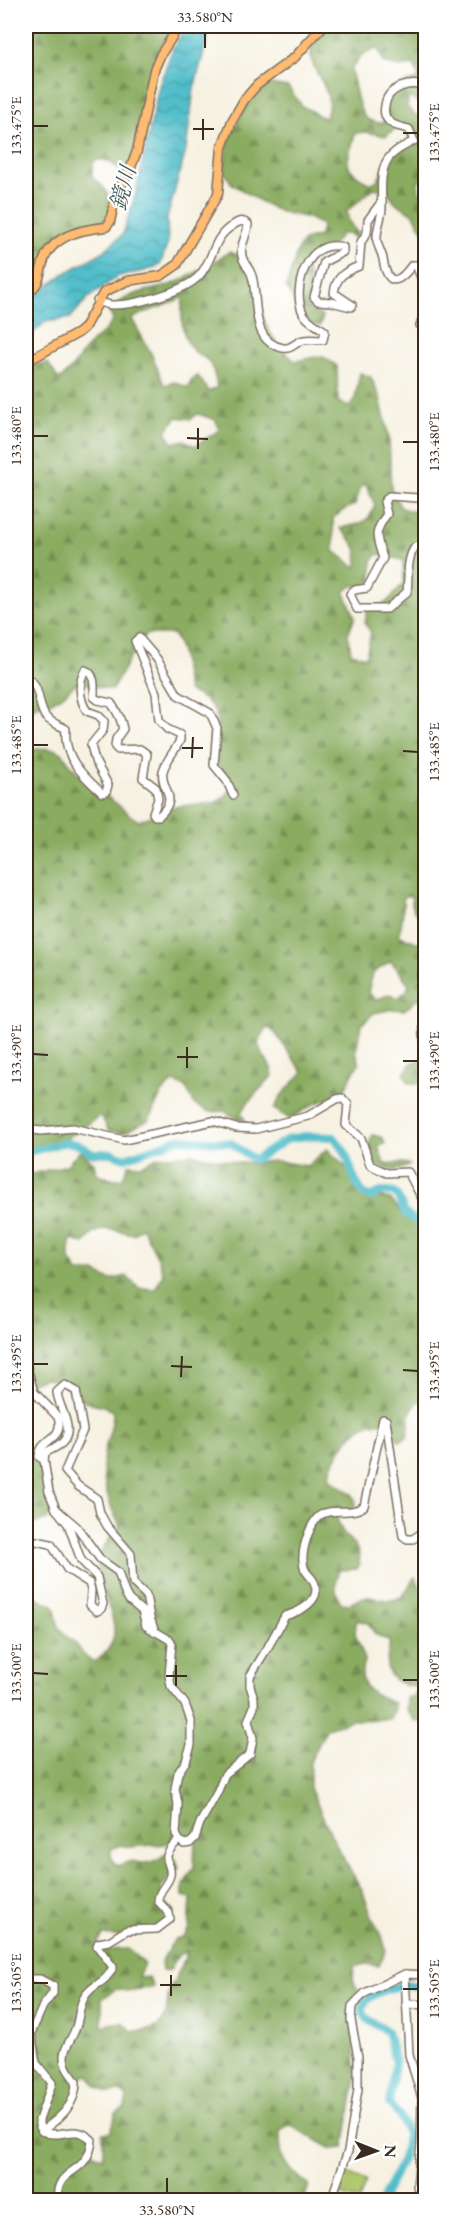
<svg xmlns="http://www.w3.org/2000/svg" width="451" height="2226" font-family="'EB Garamond','Noto Serif JP',serif">
  <defs>
    <pattern id="forest-firs" width="22" height="20" patternUnits="userSpaceOnUse" patternTransform="scale(1.5)"><rect width="22" height="20" fill="#8aac60"/><path d="M5 1l3.5 6h-7zM16 11l3.5 6h-7z" fill="#728c4f"/></pattern>
    <pattern id="water-waves" width="16" height="10" patternUnits="userSpaceOnUse" patternTransform="scale(1.5)"><rect width="16" height="10" fill="#51beca"/><path d="M0 5q4-4 8 0t8 0" fill="none" stroke="#449ba3"/></pattern>
  </defs>
  <rect width="100%" height="100%" fill="#fff"/>
  <filter id="ink" filterUnits="userSpaceOnUse"><feTurbulence type="fractalNoise" baseFrequency=".0167" numOctaves="2"/><feDisplacementMap in="SourceGraphic" scale="12" xChannelSelector="R" yChannelSelector="G"/><feConvolveMatrix kernelMatrix="1 2 1 2 8 2 1 2 1" color-interpolation-filters="sRGB"/></filter>
  <filter id="wash" filterUnits="userSpaceOnUse"><feTurbulence type="fractalNoise" baseFrequency=".008" numOctaves="4" result="noise"/><feDisplacementMap in="SourceGraphic" scale="24" xChannelSelector="R" yChannelSelector="G"/><feGaussianBlur stdDeviation="1.35" result="paint"/><feColorMatrix in="noise" values="0 0 0 0 0 0 0 0 0 0 0 0 0 0 0 0 0 1.4 0 .05"/><feComposite in="paint" operator="in"/></filter>
  <g filter="url(#wash)">
    <rect width="100%" height="100%" fill="#f6f1e1"/>
    <g fill="url(#forest-firs)" stroke="#626b3f" stroke-width="1.5" fill-rule="evenodd">
      <path d="M26 26H174L158 51 154 72 128 177C117 168 107 154 93 162L92 177C110 191 110 196 109 218 91 228 63 229 49 244 45 249 47 256 45 262 43 271 31 281 26 288Z"/>
      <path d="M334 26H406L425 29V106L409 97 407 107 413 113 425 120V179L418 181 419 192 425 195V233L414 215 395 202 387 191 374 188 347 211C347 221 352 227 359 234L355 239 349 234H341L329 250 316 252 307 269 310 287 308 299 311 310 323 317 320 326C298 323 297 305 286 287L298 249 304 240 320 236 322 225 309 218 281 212 265 204 232 184 224 172 226 150 232 133 251 98 270 84 288 87 302 106 325 119C342 84 292 64 319 37 324 32 328 28 334 26ZM378 48 384 63 399 67 414 65 419 78 394 88 383 108 384 123C378 123 370 122 365 117 357 109 354 80 351 69L360 56ZM399 126 406 130 411 141 386 163 378 180 370 184C337 164 349 163 355 133L366 132 386 136Z"/>
      <path d="M229 252C237 255 248 259 252 266 255 272 254 283 256 289 262 320 270 341 295 361L322 356 337 366 338 402 350 407 355 398 360 373 371 377 380 398 389 437 391 488 401 508 425 515V1002L417 998 410 1006 404 1010 393 1009 374 1013 361 1025 356 1051 359 1063 342 1094 314 1104 290 1119 274 1109 281 1096 303 1072 275 1033 267 1027 258 1043C262 1059 270 1060 273 1075L250 1100 241 1112 248 1126 244 1127 234 1117 224 1111 209 1112 195 1105 185 1086 173 1082 161 1094 149 1120 123 1133 108 1130 101 1115C75 1133 59 1149 26 1150V753C34 748 54 746 62 753 66 757 69 764 73 768 85 781 99 791 113 801 123 808 128 816 139 821 151 816 163 811 175 807 196 802 219 810 231 788 226 779 218 768 217 757 213 722 229 708 188 691 183 672 184 650 173 634H147L139 641 112 690 79 682C71 686 67 693 59 698 49 705 36 704 26 711V371L34 365 48 363 59 380C71 371 75 364 84 351 93 339 106 333 113 320L109 311C132 290 142 293 170 285 190 278 210 264 229 252ZM183 297C181 316 180 338 195 352 199 355 204 357 207 360 214 367 215 378 217 387L209 392 198 376 191 380 188 388 175 382 164 385 151 353 132 319C148 309 168 307 183 297ZM198 414 216 420 219 430 195 446 184 440 173 443 166 431 177 417 191 419ZM365 483 375 505C368 525 359 524 340 528 352 541 362 549 356 568L334 551 333 518 345 509 355 505 360 489ZM378 554 403 560 404 583 387 602 367 611 365 624 371 632 366 657 351 653 348 634 355 617 344 591 352 586H372V561ZM407 895 412 897V905L415 913 424 917 421 925 424 941 416 942 398 935C403 923 403 913 403 899ZM391 961 409 984 407 991 397 998 390 994 376 1000 368 992 373 973Z"/>
      <path d="M425 1058V1084L409 1083 404 1074 411 1063Z"/>
      <path d="M373 1135 383 1138 385 1144 378 1145 384 1164 403 1163 410 1165C395 1173 388 1170 373 1164L369 1143Z"/>
      <path d="M327 1149 352 1173 362 1192 391 1200 403 1215 422 1230 425 1199V1397C403 1413 413 1416 407 1437L399 1441C394 1435 390 1427 383 1424 358 1415 330 1459 330 1479L352 1494 356 1502 353 1511H344L337 1518C342 1543 368 1545 357 1569L339 1570C334 1582 334 1592 341 1603L350 1604C355 1601 360 1597 368 1597 379 1596 387 1605 401 1597 407 1593 410 1582 415 1577L426 1597 425 1722 415 1721 406 1709V1698L413 1696 420 1688C404 1686 385 1680 387 1660 388 1653 390 1648 389 1641L375 1634 368 1623 357 1620C351 1640 362 1643 364 1660 364 1663 362 1666 362 1669 360 1691 378 1697 394 1703V1712L389 1719 352 1720 327 1728 310 1762V1788L336 1845 362 1890 372 1917 383 1939 386 1951 378 1966 366 1964 354 1967 353 1980 358 1991 351 2002 356 2078 344 2148 332 2149 290 2125 280 2131C279 2159 285 2169 309 2185L304 2200H69L62 2197 61 2200H26V1585L32 1595 54 1606 59 1627 66 1636 75 1643 83 1654 94 1662C139 1632 94 1599 98 1561 99 1551 114 1533 120 1526 108 1504 99 1474 105 1449 108 1435 113 1428 113 1412L104 1406 86 1402 62 1382 45 1378 26 1385V1174H33L67 1165 80 1150 94 1163 96 1173 110 1179H122L129 1164 142 1165 157 1157 191 1154 241 1163 277 1161 307 1166ZM142 1227 158 1258 163 1274 155 1289 139 1288 126 1276 110 1280 95 1272H78L70 1260V1240L84 1243C101 1222 111 1230 134 1234ZM195 1838 194 1867 183 1886V1896L191 1899 189 1928 184 1937 175 1939 161 1962 162 1971 170 1970 178 1955 187 1951C184 1965 175 1976 170 1990 167 1996 168 2002 167 2008 165 2029 149 2032 132 2031L124 2023H114L102 2026V1999L116 1989 127 1991 153 1987 149 1977 138 1978 144 1963 128 1949 101 1950 98 1942 103 1935 126 1937 171 1923 174 1910 163 1902 161 1887 179 1868 175 1858 165 1854C154 1864 145 1865 131 1861L118 1866 111 1859V1849L122 1845 129 1847 165 1844 173 1841ZM88 2075 97 2086 109 2093 120 2091 127 2096 125 2108 116 2113 111 2132 103 2133V2158L92 2153 91 2136 84 2129 51 2130 50 2121C71 2103 79 2110 80 2078Z"/>
      <path d="M32 1460 42 1461 55 1506 47 1520 35 1523 26 1519V1463Z"/>
    </g>
    <path fill="#aec76d" stroke="#747846" stroke-width="1.5" d="M344 2173 366 2181 359 2200 337 2194Z"/>
    <path fill="url(#water-waves)" stroke="#467474" stroke-width="1.5" d="M186 26H211L194 88 186 150 167 218 168 243 160 265 144 271 118 276 88 298 70 318 45 322 26 340V303L64 274 103 252 123 234 136 193 159 86 173 48Z"/>
    <g fill="none" stroke-linecap="round" stroke-linejoin="round">
      <g stroke="#51beca" stroke-width="8">
        <path d="M26 1152C51 1149 69 1132 91 1153H112L125 1158 179 1139 231 1143 253 1159H256L288 1139 306 1136 334 1137 345 1152 355 1180 363 1193 370 1197 381 1192H392L397 1195 405 1213 420 1224 426 1235"/>
        <path d="M383 2200C391 2176 418 2145 401 2119 398 2113 393 2108 389 2104L395 2063 387 2031C380 2027 367 2022 364 2014 356 1996 394 1986 407 1985 413 1985 419 1987 426 1989"/>
      </g>
    </g>
  </g>
  <g filter="url(#ink)">
    <g fill="none" stroke-linecap="round" stroke-linejoin="round">
      <defs>
        <g id="minor">
          <path d="M426 87C410 81 387 87 385 106 384 111 384 116 388 120 392 126 402 127 409 129L414 141C405 146 394 150 388 159 379 172 382 194 382 209 381 220 376 230 377 241 378 247 382 253 383 259 387 285 397 286 412 265H416L426 290"/>
          <path d="M97 301C102 302 107 305 111 305 132 306 184 292 199 276 214 260 212 238 232 226 238 222 241 219 248 224 248 234 239 246 242 256 243 263 250 269 252 276 259 299 249 342 283 348 292 350 296 341 304 340 310 339 317 340 323 340L325 331C318 326 307 321 303 313 291 288 308 237 343 247V252L324 262 314 297 318 301 331 302 351 307 352 305 334 293C336 277 344 272 359 266L361 242 367 233 368 220 382 201"/>
          <path d="M426 310 420 325 426 330"/>
          <path d="M426 496 418 498 389 496 384 502 387 514C373 533 376 537 383 558L367 588 354 590 350 594 357 609H387L407 592C409 577 406 559 415 547L426 545"/>
          <path d="M26 678C41 684 37 704 45 716 49 722 59 725 66 729 63 757 82 775 102 793L106 792 108 785 95 761 91 745 103 730 104 721 98 715 87 711C79 700 78 682 85 670 96 674 94 687 94 697L98 700 111 703C117 711 121 718 123 729L116 739 115 747 118 750 140 749 147 754 143 778 156 788 158 799 153 813 155 816H159C181 796 159 789 163 771 166 760 176 750 180 740V735L167 729 159 720 156 693 135 641 139 638 157 659 178 695 210 713 217 728 214 765 227 781 233 795"/>
          <path d="M426 974 421 975C421 985 423 994 424 1003 426 1018 421 1032 426 1046"/>
          <path d="M26 1129 41 1131 73 1128 124 1140 213 1121 236 1128 256 1129 308 1116 337 1099 342 1098 348 1104 346 1125 361 1138 370 1165 387 1173 408 1172 426 1206"/>
          <path d="M26 1365 34 1392 58 1417C65 1441 40 1437 39 1457L44 1460"/>
          <path d="M56 1509 77 1527 100 1559 118 1572 125 1593 129 1600 142 1611 146 1626 170 1640 172 1644 169 1675 171 1686 185 1704 191 1721V1745L186 1761 178 1773 175 1789 178 1804 176 1834 179 1840 184 1844 190 1843 195 1838 200 1823 217 1793 225 1774 250 1754 253 1738 248 1721 254 1707V1698L250 1686V1676L268 1647 285 1616C299 1612 323 1601 314 1582 312 1577 305 1573 304 1567 300 1554 308 1529 317 1518 329 1505 350 1517 364 1506L383 1419 386 1420 403 1536 407 1539H413L426 1530"/>
          <path d="M26 1539 51 1544 67 1569 89 1583 91 1590 90 1605 97 1611 101 1609 103 1604 97 1577 81 1560 68 1524 56 1509 49 1492 44 1460 45 1453C50 1450 57 1447 62 1443 76 1429 58 1407 57 1392L65 1385 76 1391 83 1430 65 1471 78 1486 97 1499 100 1513 107 1526 131 1554 133 1583 146 1595 150 1618 155 1632"/>
          <path d="M405 1974 409 2055 422 2098 421 2144 417 2186 421 2200"/>
          <path d="M26 1979H40L53 1986V1993L43 2006 31 2033 36 2063 52 2083 39 2120V2125L42 2131"/>
          <path d="M406 2004 426 2005"/>
          <path d="M42 2131C60 2118 76 2105 76 2082 73 2076 68 2072 66 2066 59 2051 72 2041 76 2027 80 2016 78 2007 85 1996 94 1982 105 1985 113 1967L97 1946 98 1943 109 1941 127 1930 157 1929 170 1919 169 1913 158 1901C158 1890 168 1885 170 1875 172 1867 166 1863 167 1856 168 1850 175 1844 179 1840"/>
          <path d="M42 2131C61 2141 73 2122 92 2140 89 2177 54 2166 58 2200"/>
          <path d="M331 2200 348 2151 358 2089V2057L351 2020 352 2006 365 1993 405 1974 426 1975"/>
        </g>
        <g id="major">
          <path d="M26 295C42 280 37 282 43 263 50 236 82 229 106 227L110 222 116 194 130 170 137 151 154 70 161 54 179 26"/>
          <path d="M26 362 78 333 84 328 104 292 127 281 161 276 177 265 218 194 222 147 232 121 244 100 257 85 295 57 323 26"/>
        </g>
      </defs>
      <use href="#minor" stroke="#7c7062" stroke-width="10"/>
      <use href="#major" stroke="#7c7062" stroke-width="11"/>
      <use href="#minor" stroke="#fff" stroke-width="7"/>
      <use href="#major" stroke="#febb71" stroke-width="8"/>
    </g>
  </g>
  <path fill="none" stroke="#3b2a1e" stroke-width="2" d="M205 48V33M33 126H48M193 129H214M403 133H418M203 140V119M33 436H48M187 438 208 439M403 442H418M198 449V428M33 745H48M182 748H203M403 751 418 752M192 758 193 737M33 1054 48 1055M177 1057H198M403 1061H418M187 1068V1047M33 1364H48M171 1366 192 1367M403 1370 418 1371M181 1377 182 1356M33 1673 48 1674M166 1676H187M403 1680H418M176 1686V1665M33 1983H48M160 1985H181M403 1989H418M171 1996V1975M167 2193V2178"/>
  <g text-anchor="middle" dominant-baseline="central" stroke-width="4.5" stroke-linejoin="round" paint-order="stroke">
    <g font-size="22" font-style="italic" fill="#435e5a" stroke="#fff">
      <text transform="translate(123 188) rotate(-75)">鏡川</text>
    </g>
  </g>
  <rect width="451" height="2226" fill="none" stroke="#fff" stroke-width="66"/>
  <g transform="translate(376 2151) rotate(91)" stroke="#ffffff" stroke-width="4.5" paint-order="stroke">
  <path d="M0-4.5L10 22L0 15L-10 22Z" fill="#3b2a1e"/>
  <text y="-9" font-size="16" font-weight="bold" text-anchor="middle" fill="#3b2a1e">N</text>
  </g>
  <rect x="33" y="33" width="385" height="2160" fill="none" stroke="#3b2a1e" stroke-width="2"/>
  <g font-size="15" text-anchor="middle" fill="#3b2a1e">
    <text x="205" y="22">33.580°N</text>
    <text transform="translate(16 126) rotate(-90)" y="5">133.475°E</text>
    <text transform="translate(434 133) rotate(-90)" y="5">133.475°E</text>
    <text transform="translate(16 436) rotate(-90)" y="5">133.480°E</text>
    <text transform="translate(434 442) rotate(-90)" y="5">133.480°E</text>
    <text transform="translate(16 745) rotate(-90)" y="5">133.485°E</text>
    <text transform="translate(434 752) rotate(-90)" y="5">133.485°E</text>
    <text transform="translate(16 1054) rotate(-90)" y="5">133.490°E</text>
    <text transform="translate(434 1061) rotate(-90)" y="5">133.490°E</text>
    <text transform="translate(16 1364) rotate(-90)" y="5">133.495°E</text>
    <text transform="translate(434 1371) rotate(-90)" y="5">133.495°E</text>
    <text transform="translate(16 1673) rotate(-90)" y="5">133.500°E</text>
    <text transform="translate(434 1680) rotate(-90)" y="5">133.500°E</text>
    <text transform="translate(16 1983) rotate(-90)" y="5">133.505°E</text>
    <text transform="translate(434 1989) rotate(-90)" y="5">133.505°E</text>
    <text x="167" y="2215">33.580°N</text>
  </g>
</svg>
